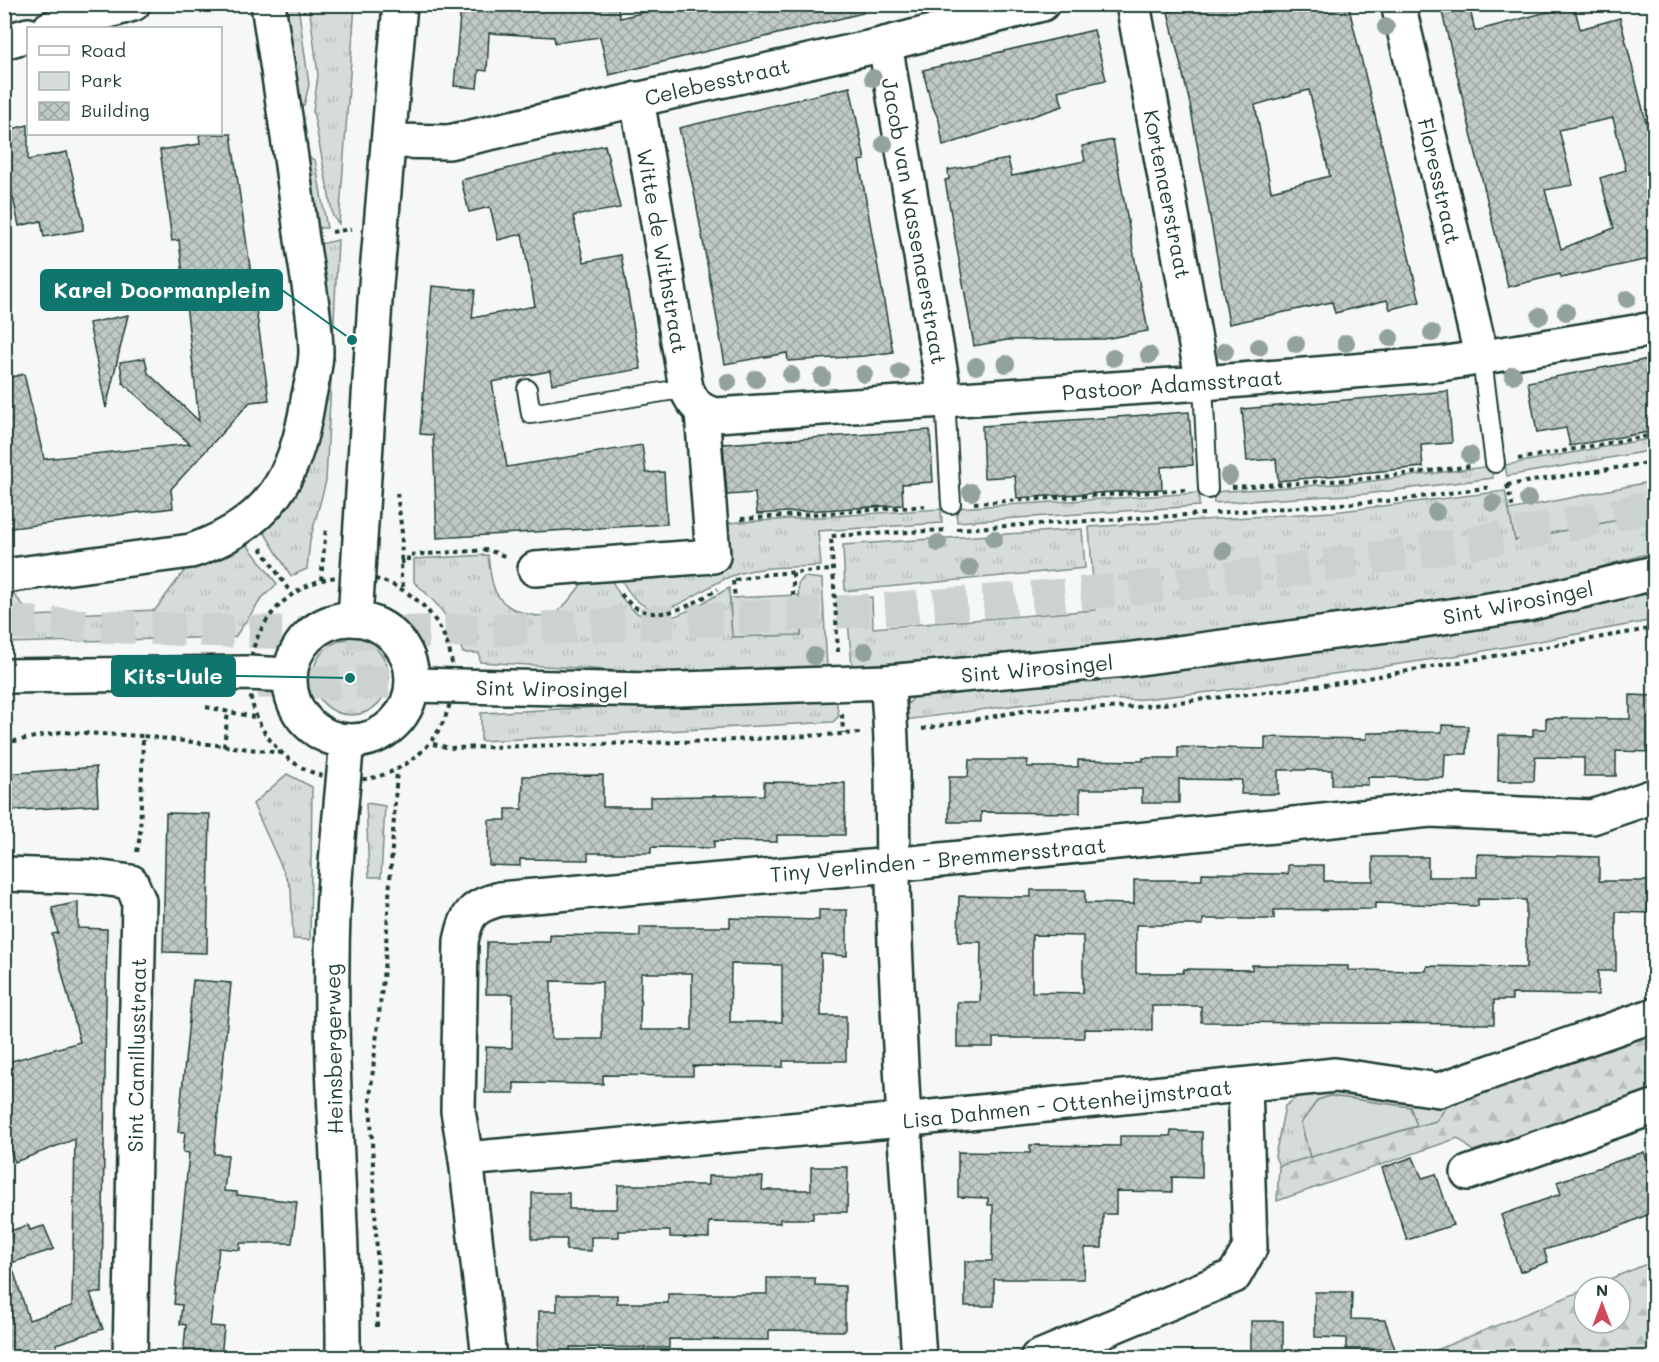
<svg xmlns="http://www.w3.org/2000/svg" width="1659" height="1362" font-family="Mali,sans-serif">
  <defs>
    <pattern id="grass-tufts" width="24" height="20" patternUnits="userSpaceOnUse" patternTransform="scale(1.5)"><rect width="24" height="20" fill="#d6dcdb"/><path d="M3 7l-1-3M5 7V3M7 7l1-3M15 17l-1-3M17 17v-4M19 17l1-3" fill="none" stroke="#b7bebd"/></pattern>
    <pattern id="forest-firs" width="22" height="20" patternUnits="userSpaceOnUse" patternTransform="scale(1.5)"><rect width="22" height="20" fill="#d6dcdb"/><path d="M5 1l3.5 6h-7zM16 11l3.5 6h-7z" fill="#b7bebd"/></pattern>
    <pattern id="building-cross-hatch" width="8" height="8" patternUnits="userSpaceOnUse" patternTransform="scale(1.5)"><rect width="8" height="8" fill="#c0c9c6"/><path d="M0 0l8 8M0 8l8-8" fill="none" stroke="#9ba4a2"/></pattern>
  </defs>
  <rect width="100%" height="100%" fill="#f6f7f7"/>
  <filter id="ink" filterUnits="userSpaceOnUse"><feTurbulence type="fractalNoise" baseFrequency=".0167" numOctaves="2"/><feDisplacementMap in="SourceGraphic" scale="12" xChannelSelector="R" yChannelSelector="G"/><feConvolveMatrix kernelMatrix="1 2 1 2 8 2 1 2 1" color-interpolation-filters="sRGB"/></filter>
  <g filter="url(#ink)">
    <g fill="url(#grass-tufts)" stroke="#7a8c88" stroke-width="1.5">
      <path d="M280 5H298L309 85 304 105 296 106Z"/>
      <path d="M309 5H355L339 224 333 217 313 111 318 75Z"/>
      <path d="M303 155 315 160 327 228H313Z"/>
      <path d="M338 240 326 481 310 540 307 569 291 576 261 527 288 492 316 245Z"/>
      <path d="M1654 438V450L1507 476 1505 465Z"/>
      <path d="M1492 466 1493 478 1365 494 1214 503 1213 492 1364 482Z"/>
      <path d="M1505 491 1515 540 1654 513V552C1608 564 1562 580 1514 589 1295 629 1074 649 852 666L846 599 872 597 873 628 1095 610 1089 527 1333 512Z"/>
      <path d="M1199 493V506L957 522 956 508Z"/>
      <path d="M941 509 942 523 818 531 821 566C794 567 763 566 737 574 690 589 653 645 619 575L729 568 727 523Z"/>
      <path d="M1082 529 1085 568 845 591 843 545Z"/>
      <path d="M242 538 277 584 262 598 235 637 5 643 4 594 10 590 32 616 155 610 194 558Z"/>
      <path d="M488 555C492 589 494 607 532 615 539 617 552 615 558 611 570 602 579 586 589 575H609C642 646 677 617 729 588L732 637 801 635 798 584 804 577 822 579 827 668 685 675 480 662 479 653H463C453 621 438 603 414 582V559Z"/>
      <path d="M1654 592V620L1467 654 1219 691 1134 700 1063 699 905 720 906 706 918 693 1463 630Z"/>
      <circle cx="351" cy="677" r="38"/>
      <path d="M835 695 839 716 833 722 481 741V713Z"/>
      <path d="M287 774 312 787 310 940 293 939 291 888 253 804Z"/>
      <path d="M366 803 385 806 381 877H369Z"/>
      <path d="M1341 1089 1452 1100 1437 1121 1417 1126 1410 1107 1330 1096 1318 1100 1301 1123 1310 1157 1279 1166 1275 1156 1285 1106 1303 1093Z"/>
    </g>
    <g fill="url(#forest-firs)" stroke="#7a8c88" stroke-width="1.5">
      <path d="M1654 1024V1091L1473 1151 1458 1138 1277 1201 1279 1166 1436 1121 1452 1100Z"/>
      <path d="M1654 1261V1357H1419L1584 1290V1323H1620V1287H1590Z"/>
    </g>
    <g fill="#d6dcdb" stroke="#7a8c88" stroke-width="1.5">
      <path d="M1654 481V513L1515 540 1509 510Z"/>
      <path d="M799 595 801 635 732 637 730 598Z"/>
      <path d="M1330 1096 1410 1107 1417 1126 1310 1157 1301 1123 1318 1100Z"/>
    </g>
    <g fill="url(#building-cross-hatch)" stroke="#1f3d34" stroke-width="1.5" fill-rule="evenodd">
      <path d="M461 4H617L620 18 678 4H862L863 13 609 75 600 37 555 43 554 37 489 33 487 71 479 70 477 88 454 86Z"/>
      <path d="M1200 4H1348L1420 302 1390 309 1387 300 1335 313 1332 302 1229 324 1190 104 1168 12ZM1309 90 1330 176 1271 191 1255 105Z"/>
      <path d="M1469 5 1475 31 1574 5 1580 29 1620 18 1654 154V258L1561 278 1560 274 1508 287 1442 12ZM1613 118 1626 170 1600 178 1614 228 1561 249 1545 190 1573 185 1559 130Z"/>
      <path d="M1094 30 1106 80 1058 91 1063 106 943 146 939 120 931 103 923 70Z"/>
      <path d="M850 87 865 160 859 161 893 352 864 356 788 361 787 353 725 364 694 191 679 128Z"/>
      <path d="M28 125V160L67 152 83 220V230L44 237 41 221 19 226 13 197 4 199V131Z"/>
      <path d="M199 134H231L269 400 250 402 171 489 173 508 4 529V379L24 374 44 459 190 444 123 383 120 362 145 358 148 373 199 421 179 240 172 241 160 150 200 144Z"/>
      <path d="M1113 140 1148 331 1104 339 1007 340 974 346 945 180 949 179 948 170 1008 159 1012 176 1085 161 1082 146Z"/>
      <path d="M605 145 620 208 573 216 584 262 621 255 641 369 552 384 550 371 492 382 507 467 642 445 646 473 664 472 667 524 437 538 433 435 420 434 432 286 475 290 472 318 535 306 522 234 498 240 490 207 469 212 461 180Z"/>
      <path d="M128 315 106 408 89 323Z"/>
      <path d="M1654 358V431L1570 446 1566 428 1537 433 1528 382Z"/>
      <path d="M1448 391 1452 443 1421 445 1423 467 1278 481 1276 459 1247 461 1242 409Z"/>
      <path d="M1189 412 1193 465 1161 467 1162 489 1017 498 1015 476 984 478 982 426Z"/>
      <path d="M930 430 933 482 902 484 903 505 757 514 755 493 727 495 723 444Z"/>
      <path d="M1630 695 1654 696V752L1616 751V776H1584V758L1535 757 1534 781H1498L1499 735 1533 736V729H1546V718L1630 719Z"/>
      <path d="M1442 725 1468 726 1467 754H1445L1444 778 1368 777V785H1332V770H1278V794H1241L1242 780 1179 779V803H1142V789H1080V813L981 812V822H949V777H968L969 760H1028L1027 767H1078V760L1143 761V758H1178V747L1265 749V737L1367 739V733L1442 732Z"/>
      <path d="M96 767 98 805 4 811V774Z"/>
      <path d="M603 775V807H650V797L764 795V782L845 783V835H777V842L714 841V848L651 847V853H588V860L520 859V866L489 865V820H506V809H522L523 776Z"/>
      <path d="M166 813 210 814 207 953 163 952Z"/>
      <path d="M1477 854 1599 857V881H1649L1648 913 1616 912V971H1598V995L1512 994V1000H1494V1024L1201 1022V1006H1152V1030L1084 1029V1038H993V1047H957V1002H980L981 942H958L959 896 1031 897V890H1085V903L1134 904V880H1202V873L1288 874V865H1324V881H1373V857H1428V877H1477ZM1478 899 1526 900V968L1427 966 1426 971 1348 970V966L1252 965V970L1184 969 1183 973H1136V925H1203V919H1274V910L1375 909V903L1478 906ZM1032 935 1083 936V993L1032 992Z"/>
      <path d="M78 902V928L107 929 102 1293H90L103 1329 56 1344 60 1358H4V1233L28 1225 30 1230 44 1226 54 1249 11 1263 29 1320 72 1306 75 1139 15 1162 4 1135V1063L80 1042 52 934 58 933 52 908Z"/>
      <path d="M819 910H847V956L821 954V1016H846V1061H783V1067L693 1066V1076L603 1075V1084L514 1083V1093H485L486 1047 512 1048 513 994H486L487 942H550V935L640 936V927H730V918L819 920ZM731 964 782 965V1022H730ZM641 973H692V1030H640ZM551 981 602 982V1039H551Z"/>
      <path d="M193 980 231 983 214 1154 228 1155 224 1191 237 1192V1195L297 1202 292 1243H240V1250L219 1248 210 1326 224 1327 221 1358H183L186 1325 180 1324 182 1305 174 1304 189 1153 183 1152 185 1132H178Z"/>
      <path d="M1171 1131 1202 1132V1178L1172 1177V1192L1116 1191V1214H1103L1102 1248H1085L1084 1279H994V1306H965V1261H992L993 1205H988V1198L958 1197V1152L1030 1153V1145L1120 1146V1136H1170Z"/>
      <path d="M1644 1152 1649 1165 1654 1162V1212L1621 1226 1544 1250 1548 1262 1520 1272 1501 1215 1561 1194 1557 1182Z"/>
      <path d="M1413 1157 1422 1178 1436 1174 1453 1225 1407 1240 1382 1168Z"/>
      <path d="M811 1167H848L847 1212H813V1219H780V1223L709 1222V1238L670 1237V1231H619V1237H591V1251L566 1250 567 1239H532V1193H569V1209H617L618 1185H708V1176L763 1177 762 1190H811Z"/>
      <path d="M767 1278H815V1285L845 1286V1331L769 1330V1340L669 1339V1348L570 1347V1357H538L539 1311H557V1295H617V1303H668V1294H767Z"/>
      <path d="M1315 1292H1352L1351 1319 1385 1320 1395 1349H1346V1338L1315 1337Z"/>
      <rect x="1251" y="1321" width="32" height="37"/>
    </g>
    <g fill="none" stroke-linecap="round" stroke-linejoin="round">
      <g stroke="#cbd2d0" stroke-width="33" stroke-dasharray="33 16" stroke-linecap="butt">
        <path d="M4 622C110 626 216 632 321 633 482 633 643 624 804 614 1089 597 1376 570 1654 506"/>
        <path d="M258 682H441"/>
      </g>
      <defs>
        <g id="service">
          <path d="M1482 359 1495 463"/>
          <path d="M1203 383 1208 489"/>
          <path d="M527 389 531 414 686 388"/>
          <path d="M945 398 951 504"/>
        </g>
        <g id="minor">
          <path d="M1133 4 1203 383"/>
          <path d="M1398 4 1482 359"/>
          <path d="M50 28 133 4"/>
          <path d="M4 42 28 35"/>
          <path d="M885 44 945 398"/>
          <path d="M637 99 686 388C693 404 699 411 716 415L1203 383 1441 364 1654 329"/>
          <path d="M390 141 449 142 885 44 1042 4"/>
          <path d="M535 569 713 556 702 412"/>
          <path d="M4 576 191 551C269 524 296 479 308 400 311 385 316 367 316 351 315 309 305 266 300 225 291 151 279 78 268 4"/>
          <path d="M887 682C895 760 891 839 894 918 900 1065 909 1211 919 1358"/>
          <path d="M4 874 94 877 131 882 139 901 130 1358"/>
          <path d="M466 1159 902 1120 1335 1075 1439 1090 1654 1015"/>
          <path d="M1468 1173 1654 1107"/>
          <path d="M489 1358 466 1159 458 1111 461 941C467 913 472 907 500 899L892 865 1430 810 1592 817 1654 796"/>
          <path d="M1037 1358 1234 1276 1250 1248 1245 1085"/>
        </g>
        <g id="tertiary">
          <path d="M4 676 247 673 290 675"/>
          <path d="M412 685 652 690 887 682 1125 660 1417 621 1528 604 1654 573"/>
        </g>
        <g id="secondary">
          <path d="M355 619 376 285 400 4"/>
          <circle cx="351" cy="680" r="61"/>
          <path d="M343 1358C344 1226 330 1095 332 963 332 890 340 815 347 741"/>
        </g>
      </defs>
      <use href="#service" stroke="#1f3d34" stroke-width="22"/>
      <use href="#minor" stroke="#1f3d34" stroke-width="38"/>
      <use href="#tertiary" stroke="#1f3d34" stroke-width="38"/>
      <use href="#secondary" stroke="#1f3d34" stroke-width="38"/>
      <g stroke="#1f3d34" stroke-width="4" stroke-dasharray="4.5 4.5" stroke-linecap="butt">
        <path d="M332 232 351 229"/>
        <path d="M1518 459 1654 435"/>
        <path d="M1507 485 1654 462"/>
        <path d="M1507 485 1513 509"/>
        <path d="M1232 487 1363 479 1472 466"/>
        <path d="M397 493 402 533 401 577 404 590"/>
        <path d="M974 503 1186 490"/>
        <path d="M1215 513 1399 500 1491 487"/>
        <path d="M741 519 928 506"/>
        <path d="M957 529 1204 514"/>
        <path d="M261 548 292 595"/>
        <path d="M400 562H408V555L488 550 507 557"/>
        <path d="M793 573V595"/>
        <circle cx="351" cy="678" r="102"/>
        <path d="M321 580 326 528"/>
        <path d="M735 580 769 574 833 570"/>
        <path d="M733 581 735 598"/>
        <path d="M621 594C649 630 687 608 718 589"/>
        <path d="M838 652 831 536 947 530"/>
        <path d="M206 707 254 717"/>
        <path d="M842 714 843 733"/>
        <path d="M922 729 1029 710 1137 707 1333 684 1654 628"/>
        <path d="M4 743 61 732 143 736"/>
        <path d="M433 744 450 748 714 741 860 733"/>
        <path d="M224 747 228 711"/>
        <path d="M137 852 140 836 143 736 282 753"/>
        <path d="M377 1327 378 1276 370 1097 385 960 397 770"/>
      </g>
      <use href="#service" stroke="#fff" stroke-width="18"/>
      <use href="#minor" stroke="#fff" stroke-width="33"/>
      <use href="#tertiary" stroke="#fff" stroke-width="33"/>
      <use href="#secondary" stroke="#fff" stroke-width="33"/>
    </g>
    <g fill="#94a29e">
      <circle cx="1386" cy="27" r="9"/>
      <circle cx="873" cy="78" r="9"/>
      <circle cx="884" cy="144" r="9"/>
      <circle cx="1627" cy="299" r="9"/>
      <circle cx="1566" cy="312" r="9"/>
      <circle cx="1540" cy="316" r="9"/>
      <circle cx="1432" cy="333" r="9"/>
      <circle cx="1390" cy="338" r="9"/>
      <circle cx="1346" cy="343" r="9"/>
      <circle cx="1296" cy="344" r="9"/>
      <circle cx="1259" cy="347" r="9"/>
      <circle cx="1225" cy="351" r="9"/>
      <circle cx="1149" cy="355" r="9"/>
      <circle cx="1113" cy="358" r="9"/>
      <circle cx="1006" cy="364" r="9"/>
      <circle cx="976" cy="366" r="9"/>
      <circle cx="900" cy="372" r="9"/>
      <circle cx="864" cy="374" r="9"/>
      <circle cx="791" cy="375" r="9"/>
      <circle cx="1513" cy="375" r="9"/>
      <circle cx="822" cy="377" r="9"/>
      <circle cx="756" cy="379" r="9"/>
      <circle cx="728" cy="382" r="9"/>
      <circle cx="1470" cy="455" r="9"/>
      <circle cx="1229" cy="476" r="9"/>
      <circle cx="971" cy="492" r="9"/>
      <circle cx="1528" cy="499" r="9"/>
      <circle cx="1493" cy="503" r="9"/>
      <circle cx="1436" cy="512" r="9"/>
      <circle cx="994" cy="539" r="9"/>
      <circle cx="938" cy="543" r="9"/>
      <circle cx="1224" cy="550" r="9"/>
      <circle cx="970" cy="568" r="9"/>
      <circle cx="865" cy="651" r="9"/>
      <circle cx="814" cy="656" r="9"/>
    </g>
  </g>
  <g text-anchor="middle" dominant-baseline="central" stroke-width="5" stroke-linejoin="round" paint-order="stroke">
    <g font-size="21" fill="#1f3d34" stroke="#fff">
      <text transform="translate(717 81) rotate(-13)">Celebesstraat</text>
      <text transform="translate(1440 181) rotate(77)">Floresstraat</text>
      <text transform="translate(1168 194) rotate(79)">Kortenaerstraat</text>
      <text transform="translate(915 221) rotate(80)">Jacob van Wassenaerstraat</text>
      <text transform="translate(663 251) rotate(80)">Witte de Withstraat</text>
      <text transform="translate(1172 384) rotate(-4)">Pastoor Adamsstraat</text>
      <text transform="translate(1518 602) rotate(-11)">Sint Wirosingel</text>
      <text transform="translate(1037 668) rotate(-5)">Sint Wirosingel</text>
      <text transform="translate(552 688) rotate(1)">Sint Wirosingel</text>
      <text transform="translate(938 859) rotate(-5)">Tiny Verlinden - Bremmersstraat</text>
      <text transform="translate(333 1049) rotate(-91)">Heinsbergerweg</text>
      <text transform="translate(136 1055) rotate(-89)">Sint Camillusstraat</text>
      <text transform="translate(1067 1103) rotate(-6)">Lisa Dahmen - Ottenheijmstraat</text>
    </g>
  </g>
  <path fill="none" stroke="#0f766e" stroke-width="2" d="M352 340L282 290M350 678L235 676"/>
  <g fill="#0f766e" stroke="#fff" stroke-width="2">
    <circle cx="352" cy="340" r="6"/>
    <circle cx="350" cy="678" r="6"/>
  </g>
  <g fill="#0f766e" stroke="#0f766e" stroke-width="2">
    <rect x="41" y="270" width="241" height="40" rx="6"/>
    <rect x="112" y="656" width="123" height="40" rx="6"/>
  </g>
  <g font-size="22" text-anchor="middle" font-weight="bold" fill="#fff">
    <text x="162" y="298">Karel Doormanplein</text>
    <text x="173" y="684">Kits-Uule</text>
  </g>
  <rect width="1659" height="1362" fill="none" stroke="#fff" stroke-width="24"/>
  <rect x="12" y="12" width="1635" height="1338" fill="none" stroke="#1f3d34" stroke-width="2" filter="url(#ink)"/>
  <rect x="27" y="27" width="195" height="108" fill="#ffffff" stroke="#a5b1ae" stroke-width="1.5"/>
  <rect x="39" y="46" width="30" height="9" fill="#ffffff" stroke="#a5b1ae" stroke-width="1.5"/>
  <text x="81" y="57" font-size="18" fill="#1f3d34">Road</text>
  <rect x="39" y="72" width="30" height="18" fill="#d6dcdb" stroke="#a5b1ae" stroke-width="1.5"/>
  <text x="81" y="87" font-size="18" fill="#1f3d34">Park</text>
  <rect x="39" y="102" width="30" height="18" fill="url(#building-cross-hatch)" stroke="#a5b1ae" stroke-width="1.5"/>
  <text x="81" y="117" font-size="18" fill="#1f3d34">Building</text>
  <g transform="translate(1602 1305)"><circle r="28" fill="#ffffff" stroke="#a5b1ae" stroke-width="1.5"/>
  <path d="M0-4.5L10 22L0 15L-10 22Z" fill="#d1495b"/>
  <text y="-9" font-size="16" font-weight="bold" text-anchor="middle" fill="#1f3d34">N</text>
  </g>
</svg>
